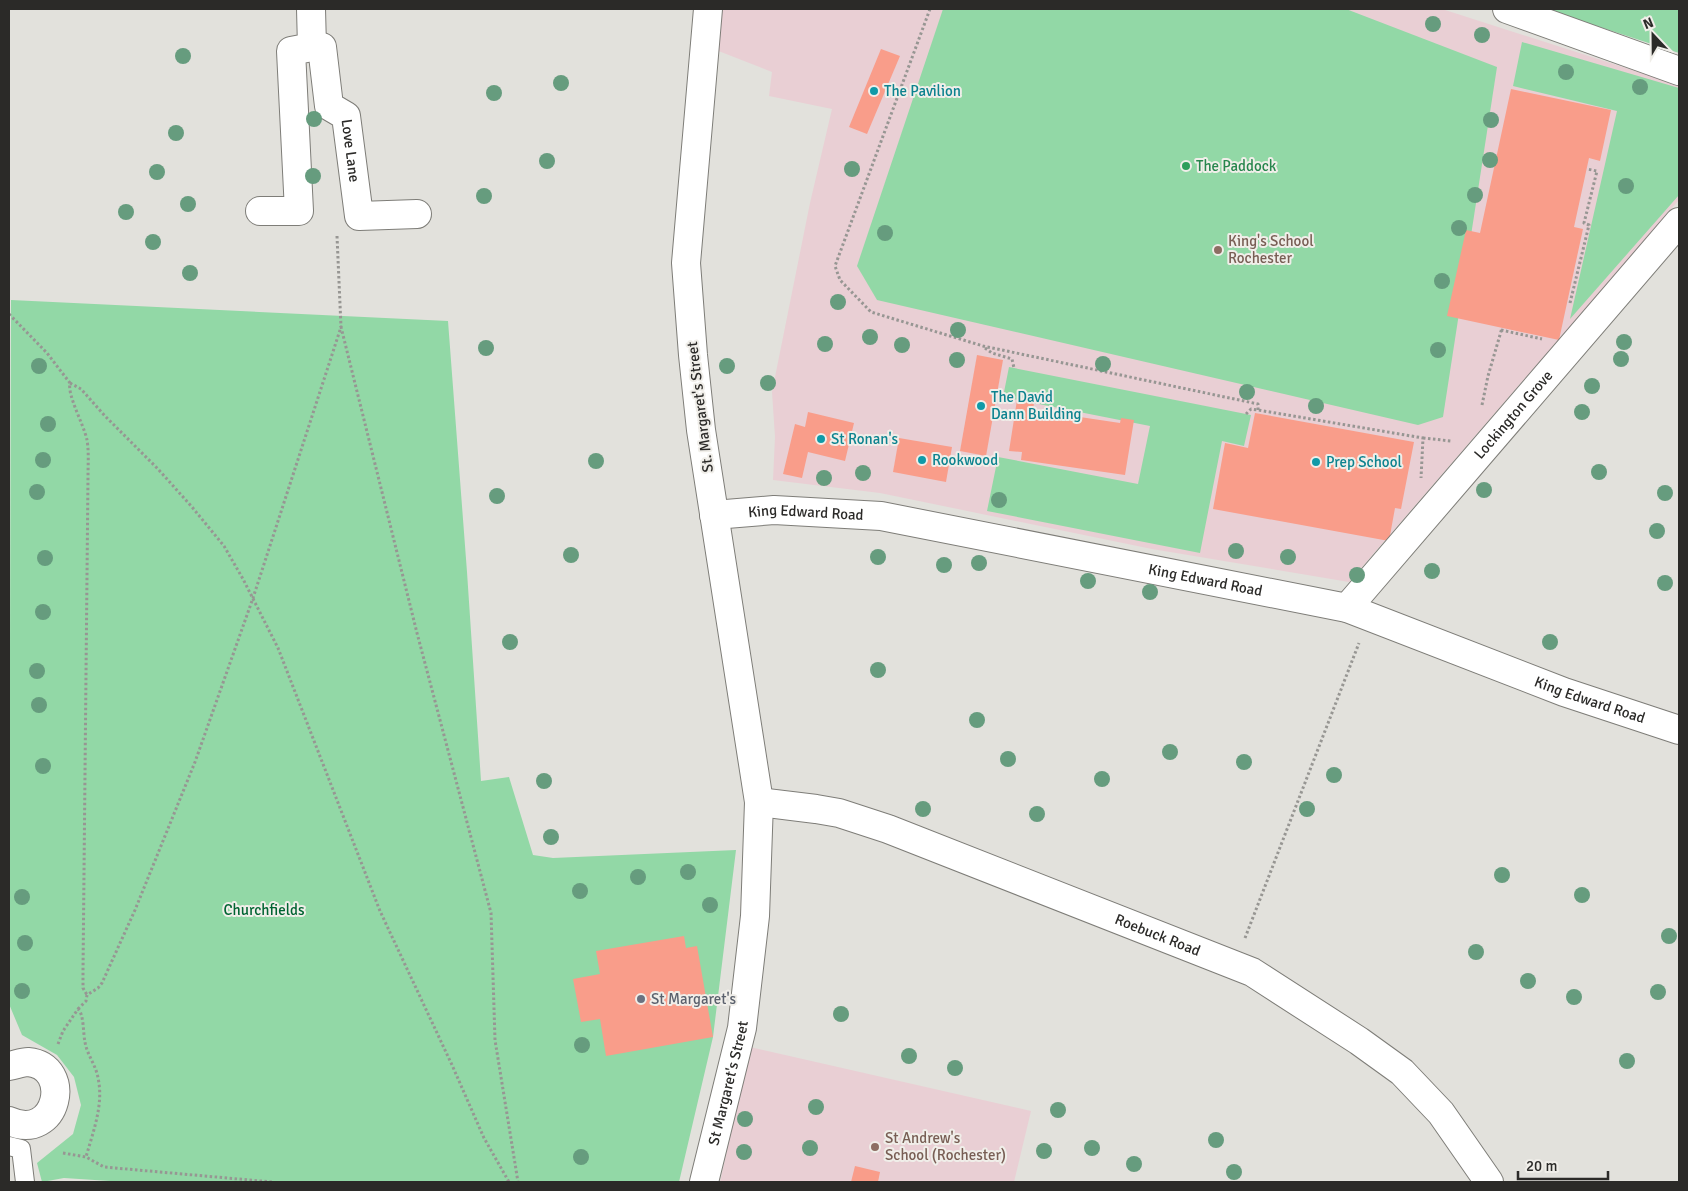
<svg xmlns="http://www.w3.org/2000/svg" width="1688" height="1191" font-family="Signika,sans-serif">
  <rect width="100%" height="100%" fill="#e2e1dc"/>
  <g fill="#e9cfd4">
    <path d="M720 9H1442L1679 85V200L1349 582 1152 549 880 493 773 480 775 437 772 392 810 203 832 109 769 96 772 72 716 50Z"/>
    <path d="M750 1047 1031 1111 1014 1182H720Z"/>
  </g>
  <g fill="#92d8a6">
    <path d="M943 9H1346L1497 67 1443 417 1418 425 877 300 857 266Z"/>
    <path d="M1545 9H1679V53Z"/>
    <path d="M1522 42 1679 88V195L1570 319 1617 111 1513 86Z"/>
    <path d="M11 300 448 321 467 572 481 781 509 777 533 855 553 858 736 850 713 1037 679 1182H125L64 1178 42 1182 37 1163 73 1134 81 1105 74 1077 57 1055 22 1035 9 1004Z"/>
    <path d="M1009 367 1251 415 1244 446 1222 441 1200 553 987 511 998 457 1138 484 1150 426 1003 397Z"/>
  </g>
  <g fill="#f99d8a">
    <path d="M881 49 900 56 867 134 849 127Z"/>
    <path d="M1511 89 1611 110 1600 161 1589 158 1574 227 1583 229 1559 340 1447 316 1466 230 1480 233Z"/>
    <path d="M977 355 1003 360 986 456 960 451Z"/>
    <path d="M1017 400 1034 403 1033 410 1120 423 1121 418 1134 420 1125 475 1021 460 1022 452 1009 451Z"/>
    <path d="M808 412 854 423 845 461 808 452 802 478 783 474 795 424 805 427Z"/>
    <path d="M1255 413 1414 442 1401 509 1395 508 1389 541 1213 509 1225 443 1248 448Z"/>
    <path d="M899 438 952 447 946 482 893 472Z"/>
    <path d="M684 936 686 948 697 946 713 1037 606 1056 600 1019 581 1022 573 979 600 974 596 951Z"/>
    <path d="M855 1166 880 1172 878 1182H851Z"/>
  </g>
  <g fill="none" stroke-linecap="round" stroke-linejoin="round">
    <defs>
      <path id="service" d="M9 1146 21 1149 25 1182"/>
      <g id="minor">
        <path id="s1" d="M312 47H322L329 106 346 116 359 216 417 214"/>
        <path d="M260 211H299L291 51 312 47 311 9"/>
        <path id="s2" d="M714 515 774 510 881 516 1347 608 1564 692 1679 730"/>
        <path id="s3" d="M1347 608 1679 222"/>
        <path id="s4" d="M759 802 816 809 839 813 888 829 1252 972 1359 1041 1402 1072 1441 1113 1489 1182"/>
      </g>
      <g id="tertiary">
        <path d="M1507 9 1679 71"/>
        <path d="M9 1066C15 1065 22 1062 28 1062 74 1066 58 1143 9 1121"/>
        <path id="s5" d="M704 1182 742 1028 755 916 759 802 701 430 693 355 686 263 708 9"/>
      </g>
    </defs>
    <use href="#service" stroke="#7e7d78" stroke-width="20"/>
    <use href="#minor" stroke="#7e7d78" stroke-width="30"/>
    <use href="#tertiary" stroke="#7e7d78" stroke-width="30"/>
    <g stroke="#979693" stroke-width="3" stroke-dasharray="2.5 2.5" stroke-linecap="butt">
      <path d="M930 9 835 266 840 280 871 312 983 346 1258 404V410"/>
      <path d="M337 236 341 327"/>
      <path d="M1570 303 1589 225 1584 223 1597 171 1587 169"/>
      <path d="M9 314 47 353 70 383C67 395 84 425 87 440 89 452 88 464 88 476L83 972V988L87 995"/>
      <path d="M1501 330 1542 339"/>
      <path d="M985 348 992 353 1012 359 1014 368"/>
      <path d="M70 383 81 389 105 416 158 469 192 507 224 546 243 579 278 648 380 911 452 1065 484 1138 509 1182"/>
      <path d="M1482 405 1488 376 1502 328"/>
      <path d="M1246 414 1251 409 1258 410 1423 438 1421 478"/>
      <path d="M1423 438 1451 441"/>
      <path d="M1245 938 1359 643"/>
      <path d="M78 1009 86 1001 87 995 98 988 102 983 135 910 195 762 253 598 341 327 417 633 491 913 495 1040 518 1182"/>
      <path d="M58 1044 63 1031 78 1009C84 1014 83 1033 85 1042 87 1055 96 1065 98 1078 104 1104 93 1132 86 1157"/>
      <path d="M63 1153 86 1157 104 1167 272 1182"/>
    </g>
    <use href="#service" stroke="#fff" stroke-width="18"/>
    <use href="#minor" stroke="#fff" stroke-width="28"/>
    <use href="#tertiary" stroke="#fff" stroke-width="28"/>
  </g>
  <g fill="#669c7e">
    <circle cx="1433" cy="24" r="8"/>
    <circle cx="1482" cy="35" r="8"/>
    <circle cx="183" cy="56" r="8"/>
    <circle cx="1566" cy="72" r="8"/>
    <circle cx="561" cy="83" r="8"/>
    <circle cx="1640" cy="87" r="8"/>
    <circle cx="494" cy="93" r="8"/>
    <circle cx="314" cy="119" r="8"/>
    <circle cx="1491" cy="120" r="8"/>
    <circle cx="176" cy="133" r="8"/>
    <circle cx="1490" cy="160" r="8"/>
    <circle cx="547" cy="161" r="8"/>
    <circle cx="852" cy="169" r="8"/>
    <circle cx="157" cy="172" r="8"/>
    <circle cx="313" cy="176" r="8"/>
    <circle cx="1626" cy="186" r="8"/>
    <circle cx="1475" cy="195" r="8"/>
    <circle cx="484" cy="196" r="8"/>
    <circle cx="188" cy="204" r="8"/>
    <circle cx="126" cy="212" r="8"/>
    <circle cx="1459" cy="228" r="8"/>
    <circle cx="885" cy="233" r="8"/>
    <circle cx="153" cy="242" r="8"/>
    <circle cx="190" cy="273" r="8"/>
    <circle cx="1442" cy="281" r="8"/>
    <circle cx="838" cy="302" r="8"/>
    <circle cx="958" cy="330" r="8"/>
    <circle cx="870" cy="337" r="8"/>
    <circle cx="1624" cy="342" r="8"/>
    <circle cx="825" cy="344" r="8"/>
    <circle cx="902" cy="345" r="8"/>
    <circle cx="486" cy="348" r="8"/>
    <circle cx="1438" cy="350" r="8"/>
    <circle cx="1621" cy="359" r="8"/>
    <circle cx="957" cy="360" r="8"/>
    <circle cx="1103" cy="364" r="8"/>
    <circle cx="39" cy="366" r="8"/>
    <circle cx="727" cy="366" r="8"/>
    <circle cx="768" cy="383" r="8"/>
    <circle cx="1592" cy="386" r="8"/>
    <circle cx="1247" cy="392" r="8"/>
    <circle cx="1316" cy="406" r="8"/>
    <circle cx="1582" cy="412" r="8"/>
    <circle cx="48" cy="424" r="8"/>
    <circle cx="43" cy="460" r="8"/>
    <circle cx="596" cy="461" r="8"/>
    <circle cx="1599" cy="472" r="8"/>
    <circle cx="863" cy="473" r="8"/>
    <circle cx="824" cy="478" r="8"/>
    <circle cx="1484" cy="490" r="8"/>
    <circle cx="37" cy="492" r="8"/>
    <circle cx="1665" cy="493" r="8"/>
    <circle cx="497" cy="496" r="8"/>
    <circle cx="999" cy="500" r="8"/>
    <circle cx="1657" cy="531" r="8"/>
    <circle cx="1236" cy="551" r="8"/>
    <circle cx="571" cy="555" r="8"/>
    <circle cx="878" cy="557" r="8"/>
    <circle cx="1288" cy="557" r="8"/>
    <circle cx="45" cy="558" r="8"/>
    <circle cx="979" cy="563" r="8"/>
    <circle cx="944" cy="565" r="8"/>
    <circle cx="1432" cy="571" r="8"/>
    <circle cx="1357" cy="575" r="8"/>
    <circle cx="1088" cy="581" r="8"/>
    <circle cx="1665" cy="583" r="8"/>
    <circle cx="1150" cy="592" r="8"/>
    <circle cx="43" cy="612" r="8"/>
    <circle cx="510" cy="642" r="8"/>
    <circle cx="1550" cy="642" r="8"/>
    <circle cx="878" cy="670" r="8"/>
    <circle cx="37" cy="671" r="8"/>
    <circle cx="39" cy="705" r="8"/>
    <circle cx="977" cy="720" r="8"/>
    <circle cx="1170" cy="752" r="8"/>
    <circle cx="1008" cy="759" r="8"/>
    <circle cx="1244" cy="762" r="8"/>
    <circle cx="43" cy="766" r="8"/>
    <circle cx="1334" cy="775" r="8"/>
    <circle cx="1102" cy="779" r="8"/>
    <circle cx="544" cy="781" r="8"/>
    <circle cx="923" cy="809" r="8"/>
    <circle cx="1307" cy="809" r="8"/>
    <circle cx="1037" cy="814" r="8"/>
    <circle cx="551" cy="837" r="8"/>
    <circle cx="688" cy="872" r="8"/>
    <circle cx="1502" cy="875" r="8"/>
    <circle cx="638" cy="877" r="8"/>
    <circle cx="580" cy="891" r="8"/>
    <circle cx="1582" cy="895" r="8"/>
    <circle cx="22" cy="897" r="8"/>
    <circle cx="710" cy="905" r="8"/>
    <circle cx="1669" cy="936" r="8"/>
    <circle cx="25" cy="943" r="8"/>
    <circle cx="1476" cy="952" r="8"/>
    <circle cx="1528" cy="981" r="8"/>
    <circle cx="22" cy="991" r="8"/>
    <circle cx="1658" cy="992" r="8"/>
    <circle cx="1574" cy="997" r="8"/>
    <circle cx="841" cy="1014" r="8"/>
    <circle cx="582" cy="1045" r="8"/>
    <circle cx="909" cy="1056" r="8"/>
    <circle cx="1627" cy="1061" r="8"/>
    <circle cx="955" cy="1068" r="8"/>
    <circle cx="816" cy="1107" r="8"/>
    <circle cx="1058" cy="1110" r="8"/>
    <circle cx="745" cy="1119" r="8"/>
    <circle cx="1216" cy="1140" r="8"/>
    <circle cx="810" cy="1148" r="8"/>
    <circle cx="1092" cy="1148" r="8"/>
    <circle cx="1044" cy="1151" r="8"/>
    <circle cx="744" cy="1152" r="8"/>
    <circle cx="581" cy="1157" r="8"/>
    <circle cx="1134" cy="1164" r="8"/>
    <circle cx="1234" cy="1172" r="8"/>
  </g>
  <g fill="#0f9aa8" stroke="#f0eee9" stroke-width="2">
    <circle cx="874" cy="91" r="5"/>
    <circle cx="981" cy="406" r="5"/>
    <circle cx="821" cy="439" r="5"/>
    <circle cx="922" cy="460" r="5"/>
    <circle cx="1316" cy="462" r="5"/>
  </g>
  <circle fill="#2e9e5b" stroke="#f0eee9" stroke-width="2" cx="1186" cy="166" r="5"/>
  <g fill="#8d6e63" stroke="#f0eee9" stroke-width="2">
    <circle cx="1218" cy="250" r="5"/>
    <circle cx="875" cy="1147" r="5"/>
  </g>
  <circle fill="#6b7280" stroke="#f0eee9" stroke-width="2" cx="641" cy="999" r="5"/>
  <g text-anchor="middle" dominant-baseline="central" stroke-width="4" stroke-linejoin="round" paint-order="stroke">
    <g font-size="15" fill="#0d838f" stroke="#f0eee9" text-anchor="start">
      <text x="884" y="91">The Pavilion</text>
      <text x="991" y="397">The David<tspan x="991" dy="17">Dann Building</tspan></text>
      <text x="831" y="439">St Ronan's</text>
      <text x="932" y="460">Rookwood</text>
      <text x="1326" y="462">Prep School</text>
    </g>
    <g font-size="15" fill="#2b2a28" stroke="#f0eee9">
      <text stroke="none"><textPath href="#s1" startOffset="124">Love Lane</textPath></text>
      <text transform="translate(700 407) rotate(-97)">St. Margaret's Street</text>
      <text stroke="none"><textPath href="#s3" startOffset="255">Lockington Grove</textPath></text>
      <text stroke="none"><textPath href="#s2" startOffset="92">King Edward Road</textPath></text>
      <text stroke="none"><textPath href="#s2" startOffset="498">King Edward Road</textPath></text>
      <text stroke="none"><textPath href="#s2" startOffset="902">King Edward Road</textPath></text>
      <text stroke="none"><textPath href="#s4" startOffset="422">Roebuck Road</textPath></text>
      <text stroke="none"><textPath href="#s5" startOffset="102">St Margaret's Street</textPath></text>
    </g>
    <g font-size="15" fill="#27864d" stroke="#f0eee9" text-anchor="start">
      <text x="1196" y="166">The Paddock</text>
    </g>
    <g font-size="15" fill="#785e54" stroke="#f0eee9" text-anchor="start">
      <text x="1228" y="241">King's School<tspan x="1228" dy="17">Rochester</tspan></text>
      <text x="885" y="1138">St Andrew's<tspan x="885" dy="17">School (Rochester)</tspan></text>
    </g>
    <g font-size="15" fill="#006432" stroke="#f0eee9">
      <text x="264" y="910">Churchfields</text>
    </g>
    <g font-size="15" fill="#5b616d" stroke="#f0eee9" text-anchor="start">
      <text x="651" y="999">St Margaret's</text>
    </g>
  </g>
  <rect width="1688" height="1191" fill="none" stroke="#2b2a28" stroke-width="20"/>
  <g transform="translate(1653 35) rotate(338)" stroke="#f0eee9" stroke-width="4" paint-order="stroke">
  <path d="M0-4L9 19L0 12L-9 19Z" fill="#2b2a28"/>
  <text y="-8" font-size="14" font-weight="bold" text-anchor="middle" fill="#2b2a28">N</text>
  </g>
  <path d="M1518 1171v8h90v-8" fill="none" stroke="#2b2a28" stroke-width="2.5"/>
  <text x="1526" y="1171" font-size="15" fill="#2b2a28" stroke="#f0eee9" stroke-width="4" paint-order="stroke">20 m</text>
</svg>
